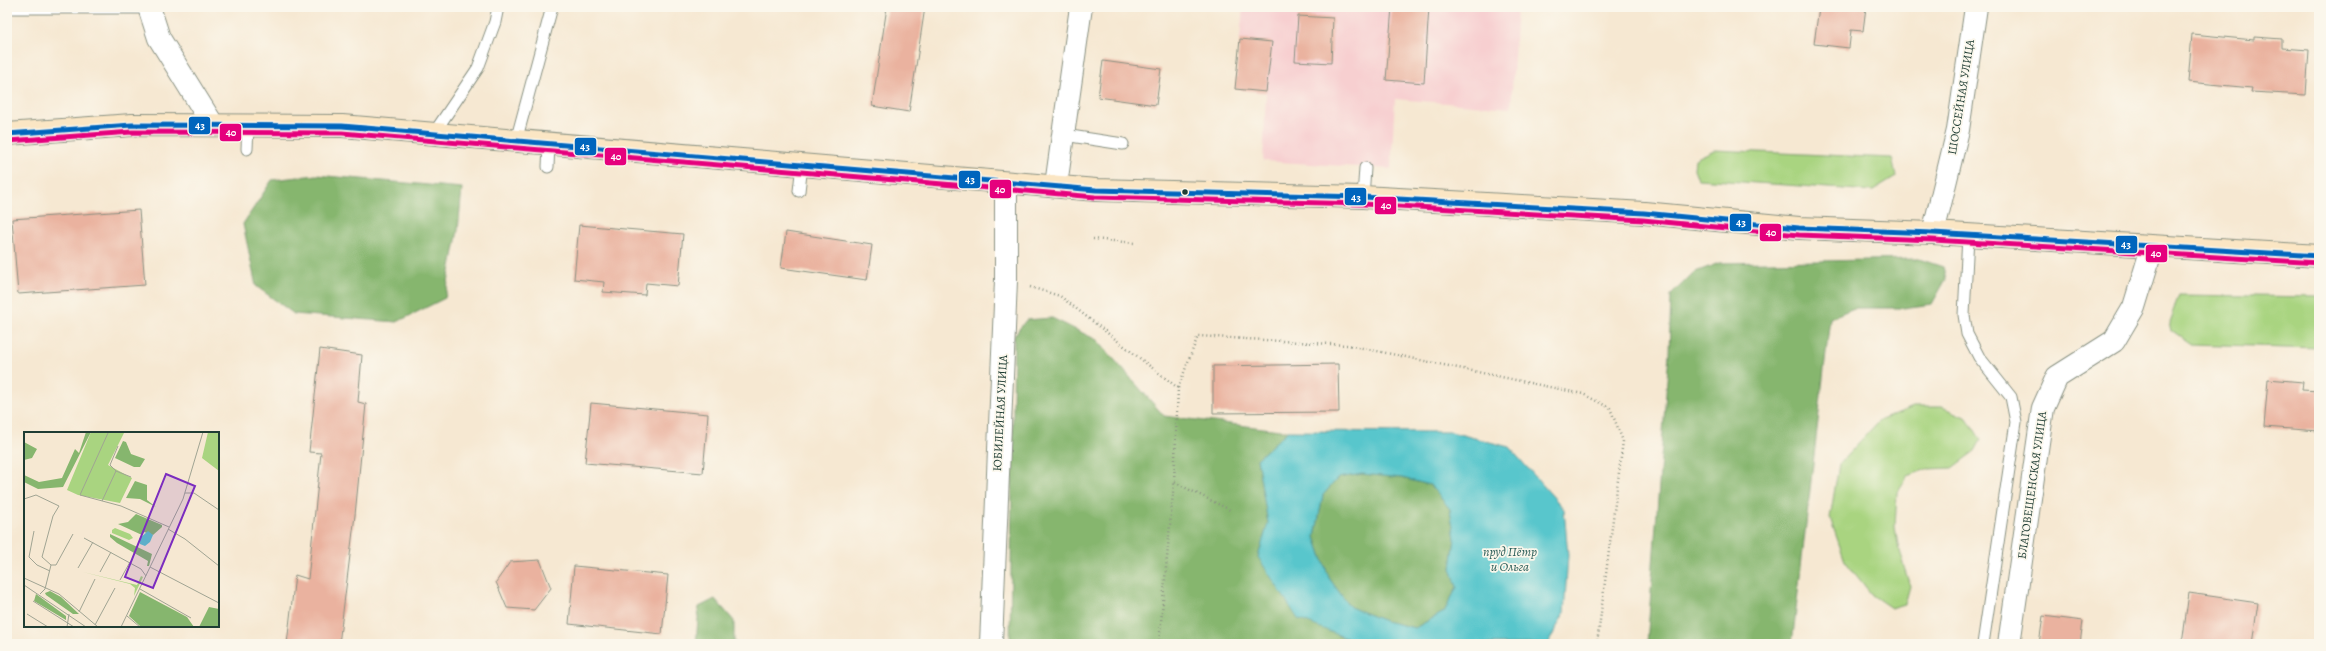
<svg xmlns="http://www.w3.org/2000/svg" width="2326" height="651" font-family="Alegreya,serif">
  <rect width="100%" height="100%" fill="#fbf7ec"/>
  <filter id="ink" filterUnits="userSpaceOnUse"><feTurbulence type="fractalNoise" baseFrequency=".025" numOctaves="2"/><feDisplacementMap in="SourceGraphic" scale="8" xChannelSelector="R" yChannelSelector="G"/><feConvolveMatrix kernelMatrix="1 2 1 2 8 2 1 2 1" color-interpolation-filters="sRGB"/></filter>
  <filter id="wash" filterUnits="userSpaceOnUse"><feTurbulence type="fractalNoise" baseFrequency=".012" numOctaves="4" result="noise"/><feDisplacementMap in="SourceGraphic" scale="16" xChannelSelector="R" yChannelSelector="G"/><feGaussianBlur stdDeviation="0.9" result="paint"/><feColorMatrix in="noise" values="0 0 0 0 0 0 0 0 0 0 0 0 0 0 0 0 0 1.4 0 .05"/><feComposite in="paint" operator="in"/></filter>
  <g filter="url(#wash)">
    <rect width="100%" height="100%" fill="#f6e8d2"/>
    <path fill="#f7cfd0" d="M1243 7H1517L1511 108 1395 99 1391 169 1263 161 1266 93 1235 89Z"/>
    <g fill="#a9d480" stroke="#64885a">
      <path d="M1714 150 1892 158 1896 177 1873 191 1698 179 1694 169 1695 159Z"/>
      <path d="M2179 295 2319 297V348L2190 344 2171 331 2169 322Z"/>
      <path d="M1913 407H1942L1967 418 1981 440 1975 451 1952 468 1927 469 1908 476 1897 492 1895 527 1899 551 1910 586 1905 604 1891 608 1872 595 1845 561 1830 518 1839 464 1879 421Z"/>
    </g>
    <g fill="#86b66e" stroke="#527a51">
      <path d="M316 175 462 188 458 230 445 298 397 322 294 314 256 286 243 224 272 180Z"/>
      <path d="M1919 259 1943 267 1946 279 1932 304 1903 308H1854L1830 318 1792 644H1647L1669 353 1671 295 1693 273 1719 263Z"/>
      <path d="M1052 318 1097 340 1164 416 1288 431 1257 459 1268 523 1258 557 1338 636 1361 644H1010L1014 336 1026 320Z"/>
      <path d="M1362 474 1402 478 1430 485 1450 509 1455 538 1451 568 1457 587 1444 612 1415 628 1385 621 1350 607 1329 578 1315 537 1323 495 1338 478Z"/>
      <path d="M715 599 734 621V644H696L699 607Z"/>
    </g>
    <path fill="#58c6cc" stroke="#3c8280" fill-rule="evenodd" d="M1288 431 1451 432 1509 447 1564 509 1568 555 1564 613 1548 644H1361L1298 619 1258 557 1268 523 1257 459ZM1362 474 1402 478 1430 485 1450 509 1455 538 1451 568 1457 587 1444 612 1415 628 1385 621 1350 607 1329 578 1315 537 1323 495 1338 478Z"/>
    <g id="blocks">
      <g fill="#eab29f">
        <path d="M887 7H925L909 112 872 106Z"/>
        <path d="M1392 7H1429L1424 83 1386 80Z"/>
        <path d="M1819 7H1866L1863 31 1851 30 1849 48 1814 44Z"/>
        <path d="M1298 16 1333 18 1331 63 1295 61Z"/>
        <path d="M2192 34 2254 40V37L2282 39V48L2309 50 2306 95 2251 92 2252 88 2188 82Z"/>
        <path d="M1240 39 1272 42 1266 92 1235 89Z"/>
        <path d="M1103 61 1161 69 1156 105 1098 97Z"/>
        <path d="M139 210 145 285 18 294 12 219Z"/>
        <path d="M579 225 683 234 678 286 646 283 645 295 603 292 604 282 574 279Z"/>
        <path d="M786 232 872 245 867 280 781 268Z"/>
        <path d="M320 349 362 355 358 402 366 404 355 515 339 644H287L295 575 308 579 321 453 309 452Z"/>
        <path d="M1338 364 1339 412 1213 413V366Z"/>
        <path d="M2268 379 2303 382 2302 390 2319 391V431L2264 427Z"/>
        <path d="M591 403 708 414 703 473 585 463Z"/>
        <path d="M540 560 551 588 534 610 507 608 496 582 510 562Z"/>
        <path d="M574 566 668 575 662 634 569 624Z"/>
        <path d="M2189 593 2258 603 2252 644H2182Z"/>
        <path d="M2043 616 2083 621 2080 644H2039Z"/>
      </g>
    </g>
  </g>
  <g filter="url(#ink)">
    <use href="#blocks" fill-opacity="0" stroke="#8a9283" stroke-width="1"/>
    <g fill="none" stroke-linecap="round" stroke-linejoin="round">
      <defs>
        <g id="lane">
          <path d="M7 8H150"/>
          <path d="M434 133 478 68 495 22 498 7"/>
          <path d="M1064 135 1123 144"/>
          <path d="M516 141 552 7"/>
          <path d="M247 149 248 125"/>
          <path d="M548 167 549 144"/>
          <path d="M799 191 802 165"/>
          <path d="M1363 197 1365 168"/>
          <path d="M1968 236 1964 315 1967 334 1979 357 2011 397 2016 422 1983 644"/>
        </g>
        <g id="street">
          <path d="M149 7 159 38 213 125"/>
          <path d="M1056 185 1081 7"/>
          <path d="M1933 233 1958 130 1976 7"/>
          <path d="M991 644 1006 280V183"/>
          <path d="M2009 644 2043 408 2057 377 2114 341 2134 307 2152 248"/>
        </g>
        <path id="secondary" d="M7 134 132 125 342 126 1096 190 1363 197 1644 213 1799 228 1933 233 2319 256"/>
      </defs>
      <use href="#lane" stroke="#8a9283" stroke-width="13"/>
      <use href="#street" stroke="#8a9283" stroke-width="24"/>
      <use href="#secondary" stroke="#8a9283" stroke-width="24"/>
      <g stroke="#8a9283" stroke-width="2.5" stroke-dasharray="1 3" stroke-linecap="butt">
        <path d="M1093 239 1135 243"/>
        <path d="M1030 287 1060 296 1178 388 1174 482 1230 510"/>
        <path d="M1178 388 1198 336 1348 345 1583 394 1610 408 1623 441 1597 644"/>
        <path d="M1159 644 1174 482"/>
      </g>
      <use href="#lane" stroke="#fff" stroke-width="11"/>
      <use href="#street" stroke="#fff" stroke-width="22"/>
      <use href="#secondary" stroke="#fbe6c4" stroke-width="22"/>
      <defs>
        <path id="bus-1" d="M7 134 132 125 342 126 1096 190 1363 197 1644 213 1799 228 1933 233 2319 256"/>
        <path id="bus-2" d="M8 141 132 132 342 133 1095 197 1363 204 1643 220 1799 235 1933 240 2319 263"/>
      </defs>
      <use href="#bus-1" stroke="#fbf7ec" stroke-width="8"/>
      <use href="#bus-2" stroke="#fbf7ec" stroke-width="8"/>
      <use href="#bus-1" stroke="#0065bd" stroke-width="5"/>
      <use href="#bus-2" stroke="#e5007d" stroke-width="5"/>
    </g>
  </g>
  <circle fill="#1f3d34" stroke="#fbf7ec" stroke-width="1.5" cx="1185" cy="192" r="3.5"/>
  <g text-anchor="middle" dominant-baseline="central" stroke-width="3.5" stroke-linejoin="round" paint-order="stroke">
    <g font-size="12" fill="#1f3d34" stroke="#fbf7ec">
      <text transform="translate(1961 97) rotate(-81)">ШОССЕЙНАЯ УЛИЦА</text>
      <text transform="translate(1000 413) rotate(-87)">ЮБИЛЕЙНАЯ УЛИЦА</text>
      <text transform="translate(2032 485) rotate(-82)">БЛАГОВЕЩЕНСКАЯ УЛИЦА</text>
    </g>
    <g font-size="13" font-style="italic" fill="#2d5f5a" stroke="#fbf7ec">
      <text x="1510" y="551">пруд Пётр<tspan x="1510" dy="15">и Ольга</tspan></text>
    </g>
  </g>
  <g transform="translate(24 432)">
    <rect width="195" height="195" fill="#f6e8d2"/>
    <path d="M67 0 100 1 84 33 108 46 96 71 54 63 43 58ZM184 0H195V39L178 26ZM91 96 106 102 109 106 105 108 88 101V98ZM59 140 113 153 117 144 119 145 110 164 111 156 106 152Z" fill="#a9d480"/>
    <path d="M62 0H67L39 55 14 57 0 50V43L15 50 38 46 51 17 55 21ZM99 9 102 10 107 22 121 27 116 35H110L91 26ZM0 10 13 17 8 26 0 28ZM111 49 123 53V68L132 75 116 67 102 66ZM112 82 138 93V95L129 103 120 100 118 103 94 92 104 90ZM86 102 128 122 125 134H123L124 129 93 111 86 105ZM26 159 37 165 55 182H49L22 163 21 161ZM116 160 163 185 170 195H117L105 184ZM12 162 42 184V188L10 169ZM185 175 195 177V195H175Z" fill="#86b66e"/>
    <path d="M124 99 129 103 126 110 121 114 116 112 115 107Z" fill="#58c6cc"/>
    <path fill="none" stroke="#a0a493" stroke-width="1" d="M84 1 56 63 97 74 145 95M92 39 86 33 94 14M161 61H170L195 78M0 67 12 63 35 74 29 84 18 125 27 133 21 157 16 162M78 69 92 39 107 45M144 97 161 107 195 134M10 99 5 125 13 133 26 139M60 106 117 137 122 144M27 133H32L49 102M126 135 195 171M54 136 69 110M76 140 87 120M0 146 35 162 74 195M96 148 106 130M0 153 62 195M116 157 167 186M9 169 50 195M55 180 71 147M3 182 24 195M103 184 116 195M71 193 91 156M43 195 45 182M97 195 159 67 179 0"/>
    <path fill="#7b2cbf" fill-opacity="0.15" stroke="#7b2cbf" stroke-width="2" d="M142 42 171 54 129 156 101 145Z"/>
    <rect width="195" height="195" fill="none" stroke="#1f3d34" stroke-width="2"/>
  </g>
  <g stroke="#fbf7ec" stroke-width="1.5">
    <rect x="188" y="116" width="23" height="19" rx="4" fill="#0065bd"/>
    <rect x="219" y="123" width="23" height="19" rx="4" fill="#e5007d"/>
    <rect x="574" y="137" width="23" height="19" rx="4" fill="#0065bd"/>
    <rect x="604" y="147" width="23" height="19" rx="4" fill="#e5007d"/>
    <rect x="958" y="170" width="23" height="19" rx="4" fill="#0065bd"/>
    <rect x="989" y="179" width="23" height="20" rx="4" fill="#e5007d"/>
    <rect x="1344" y="187" width="23" height="19" rx="4" fill="#0065bd"/>
    <rect x="1374" y="196" width="23" height="19" rx="4" fill="#e5007d"/>
    <rect x="1729" y="213" width="23" height="19" rx="4" fill="#0065bd"/>
    <rect x="1759" y="223" width="23" height="19" rx="4" fill="#e5007d"/>
    <rect x="2115" y="235" width="23" height="19" rx="4" fill="#0065bd"/>
    <rect x="2145" y="244" width="23" height="19" rx="4" fill="#e5007d"/>
  </g>
  <g font-size="11" text-anchor="middle" font-weight="bold" fill="#fff">
    <text x="200" y="129">43</text>
    <text x="231" y="136">40</text>
    <text x="585" y="150">43</text>
    <text x="616" y="160">40</text>
    <text x="970" y="183">43</text>
    <text x="1000" y="193">40</text>
    <text x="1356" y="201">43</text>
    <text x="1386" y="209">40</text>
    <text x="1741" y="226">43</text>
    <text x="1771" y="236">40</text>
    <text x="2126" y="248">43</text>
    <text x="2156" y="257">40</text>
  </g>
  <rect width="2326" height="651" fill="none" stroke="#fbf7ec" stroke-width="24"/>
</svg>
